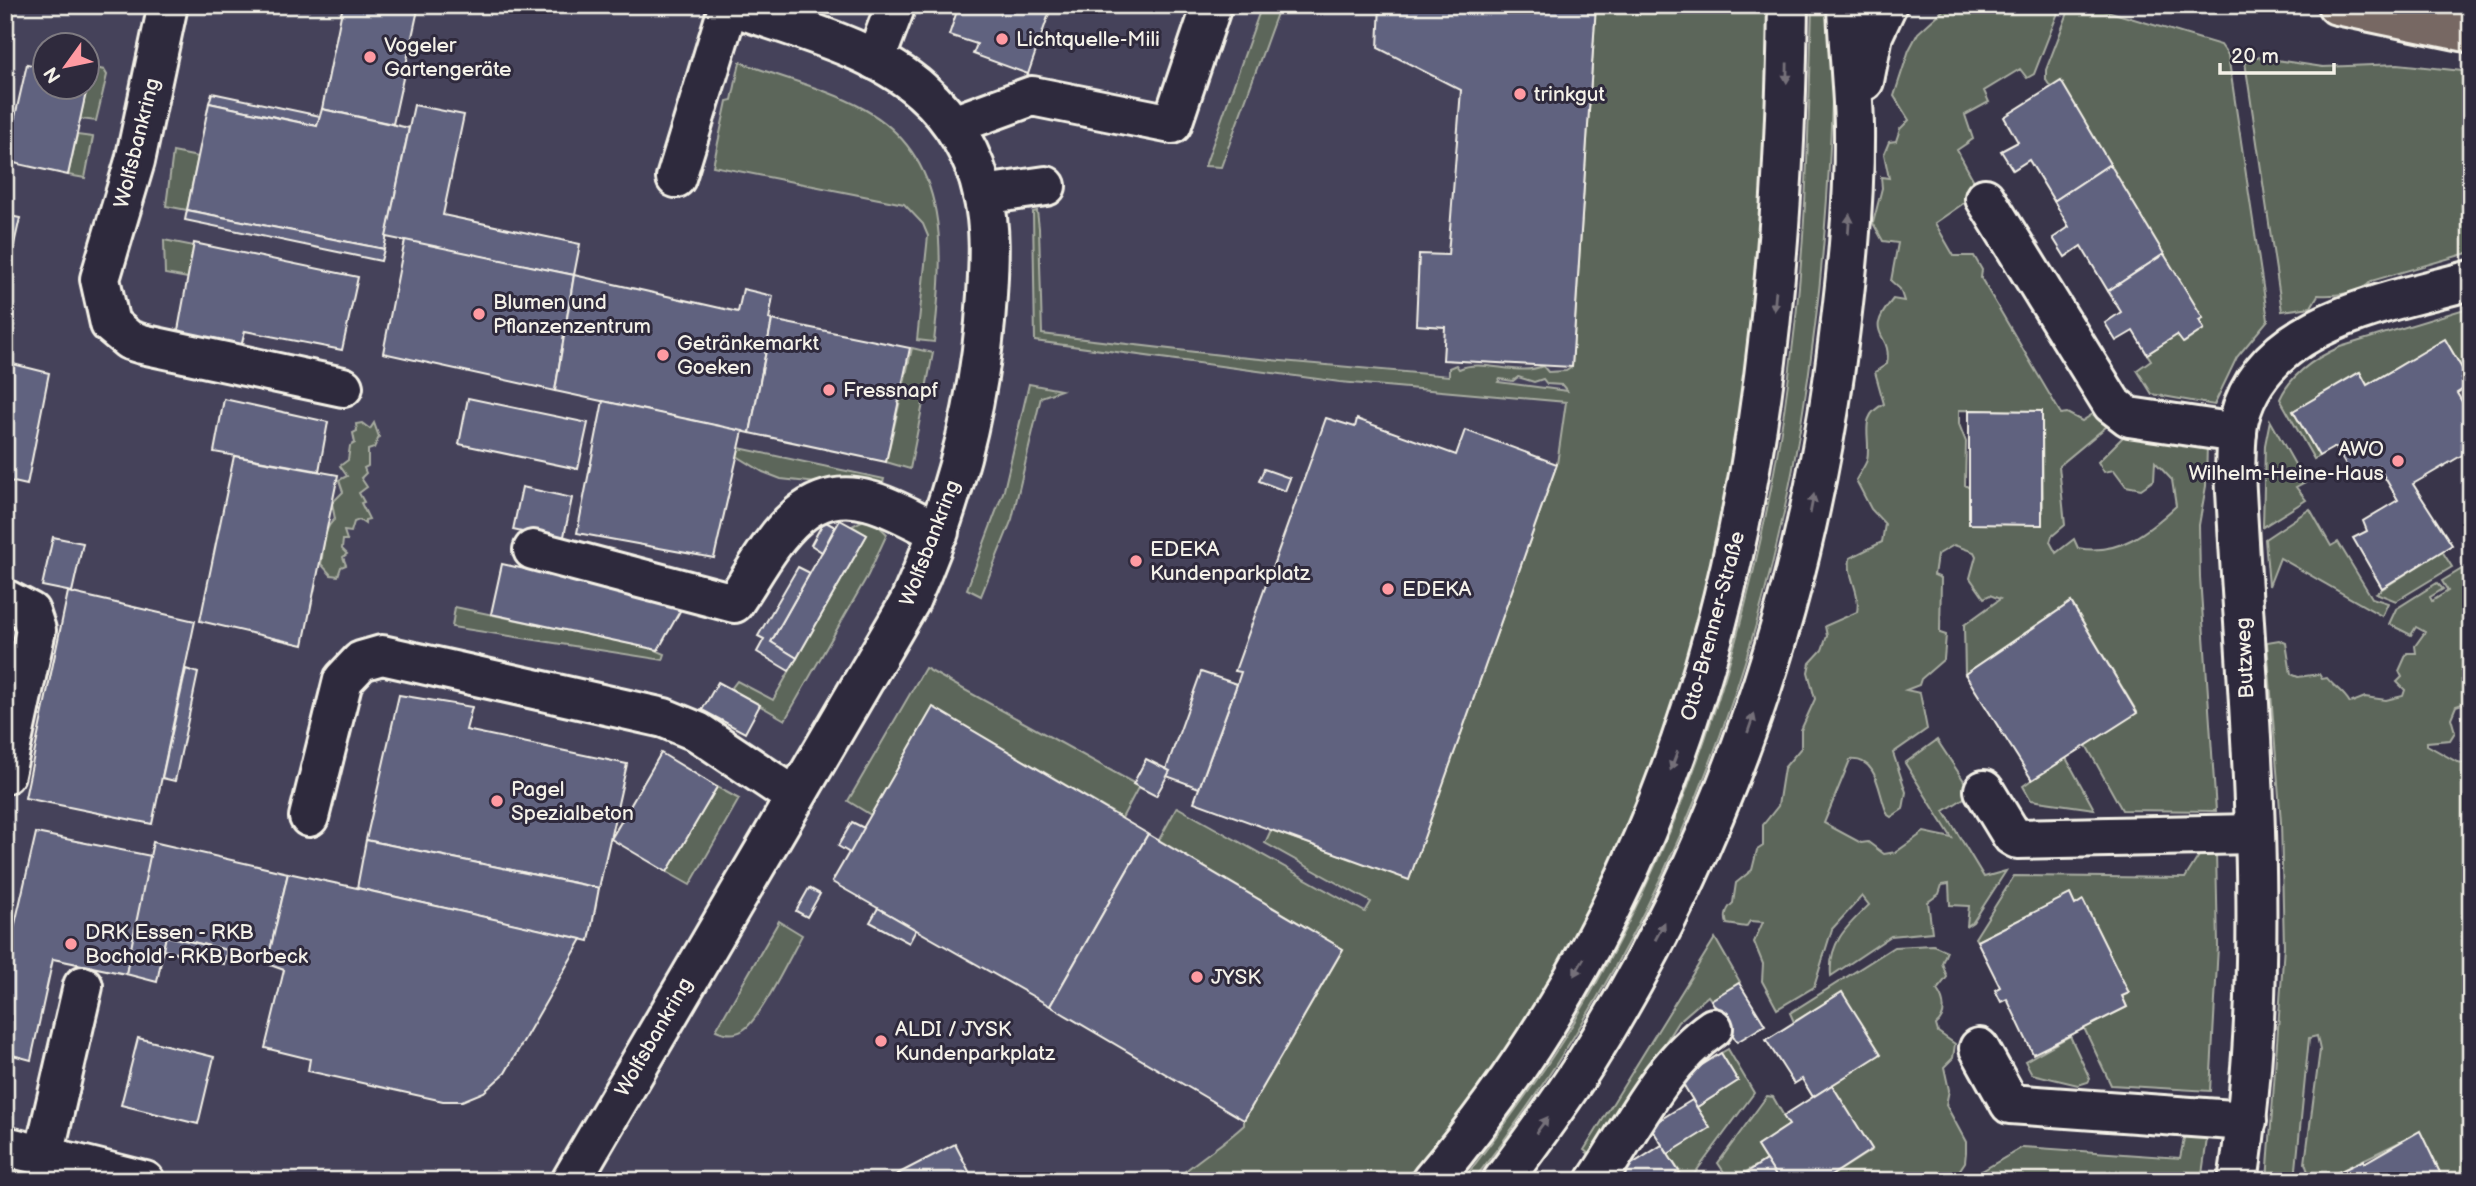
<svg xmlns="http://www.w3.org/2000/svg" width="2476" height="1186" font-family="'Balsamiq Sans',sans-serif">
  <rect width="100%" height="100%" fill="#39354a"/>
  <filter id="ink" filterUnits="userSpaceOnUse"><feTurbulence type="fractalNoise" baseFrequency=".0143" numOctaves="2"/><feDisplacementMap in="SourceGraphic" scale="14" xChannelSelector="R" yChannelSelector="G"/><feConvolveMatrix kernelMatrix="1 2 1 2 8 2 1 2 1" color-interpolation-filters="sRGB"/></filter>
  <g filter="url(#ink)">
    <path fill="#45425a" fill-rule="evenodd" d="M5 5H1596L1572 367 1557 464 1409 880 1343 949 1244 1120 1245 1125 1188 1181H106L5 1146ZM46 46H88V88H46Z"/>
    <g fill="#5c665a" stroke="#a8aca1" stroke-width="2" fill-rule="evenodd">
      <path d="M1262 5H1280L1221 167 1205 166Z"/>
      <path d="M1596 5H1788L1775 303 1653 817 1431 1181H1174C1197 1159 1222 1146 1244 1125V1120L1343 949 1159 840 1177 807 1365 912 1371 902 1265 843 1271 830 1409 879 1557 464 1566 402 1340 382 1035 341 1033 212 1037 211 1039 228 1042 334 1238 357 1449 376V368L1456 365 1459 369C1482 358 1518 377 1543 366L1548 372 1566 371 1572 367ZM1518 377 1534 382 1543 379 1547 384 1562 385 1567 391 1498 382 1500 379 1513 381Z"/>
      <path d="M1812 5H1834C1831 447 1749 825 1473 1181H1462C1499 1133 1536 1084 1568 1032 1699 817 1768 575 1795 326 1807 219 1809 112 1812 5Z"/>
      <path d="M1949 5H2061L2034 74 2027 78 2020 69 1984 91 1989 102 1965 115 1973 139 1957 150 1980 192 1935 223 1954 256H1974L1982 270 1981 278 2061 414 2067 413 2082 421 2096 412 2107 426 2059 466 2065 525 2052 536 2050 542 2056 553 2074 539 2078 548C2118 556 2148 532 2176 506L2172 480 2155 462 2154 480 2141 489 2126 486 2114 470 2104 472 2098 462 2130 430 2207 443 2206 486 2199 525 2200 577 2216 811 2122 810 2086 745 2137 712 2071 602 1965 674 1964 625 2000 599 1990 595 1984 598 1970 578 1976 556 1974 552 1954 545 1937 555 1934 575 1941 578 1940 633 1946 635 1944 659 1921 679 1919 685 1906 690 1920 693 1927 729 1893 753 1906 792 1903 809 1891 817 1888 815C1878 797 1880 757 1850 760L1824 823 1861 843 1868 842 1884 854 1896 852 1924 832 1952 838 1905 763 1937 740 1972 793 1944 811 1984 877 2006 871 1973 922 1967 926 1969 906 1950 905 1949 884 1942 885 1939 894 1928 902 1932 932 1891 936 1831 976C1828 943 1847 926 1869 905L1862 896 1832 929 1814 987 1777 1009 1762 981 1763 964 1754 942 1763 922 1750 921 1746 927 1727 924C1724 915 1726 909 1733 903L1736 883 1752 870 1757 850 1763 846V825L1778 806 1784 768 1801 748V730L1815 699 1808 672 1810 663 1822 650 1827 636 1825 626 1857 612C1861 591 1847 578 1850 558L1882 542 1885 524 1871 509 1856 480C1859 474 1865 466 1867 460 1872 437 1857 417 1884 404L1875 372 1887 364C1893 330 1861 338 1893 299L1904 301 1900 289 1891 281 1898 243 1883 241 1873 223 1882 188 1881 177 1889 178 1884 154 1889 142 1896 141 1900 129 1909 120 1894 96 1909 50 1918 33ZM1959 410 2042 411 2043 512 2016 520 1965 485 1966 442 1959 424Z"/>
      <path d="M2071 5H2087L2221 45 2228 55 2268 320 2237 357 2214 405 2152 394 2137 370 2151 360 2147 354 2177 335 2184 343 2204 329 2199 320 2202 318 2046 80V70Z"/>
      <path d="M2244 55 2323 67 2398 64 2471 72V252L2371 281C2362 294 2333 296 2318 295L2311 307 2282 311Z"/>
      <path d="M740 62C781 78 826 88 864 109 953 159 943 256 934 342L917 340 928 236 923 224 904 204 713 166 727 101 732 100Z"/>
      <path d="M91 67 104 70 107 75 96 121 80 119Z"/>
      <path d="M77 135 93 137 85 178 68 175Z"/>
      <path d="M173 152 198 157 187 210 166 206Z"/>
      <path d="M164 240 194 246 188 278 165 274Z"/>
      <path d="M2471 307V384L2445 339 2367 385 2359 372 2293 411 2319 456 2314 459 2280 399C2291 374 2315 358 2340 347Z"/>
      <path d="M912 348 933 353 910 469 886 462Z"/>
      <path d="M1029 384 1061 390 1041 397 1012 519 981 596 967 589 1004 490Z"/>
      <path d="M2270 420 2305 482 2296 487 2306 500 2263 527 2265 445Z"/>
      <path d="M362 423 370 429 374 423 379 437 374 448 368 450V466L364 468 366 473 361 478 367 487 359 493 364 502 361 503 369 519 365 520V524L359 520 354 522 351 532 344 531 347 540H343L342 549 347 554 343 557 346 565 341 567 338 576 331 575 321 564C324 550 322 529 335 519L332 503 343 492 339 480 347 476 340 466 348 460 350 446 355 443 353 433 357 431 356 424Z"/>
      <path d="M739 448 884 479 881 490 781 479 763 472 737 456Z"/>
      <path d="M2310 509 2331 546 2338 542 2372 598 2388 603 2382 616 2280 558 2269 586 2265 539Z"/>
      <path d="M869 517 887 534 868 575 785 720 731 689 737 681 773 700 867 535 852 526Z"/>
      <path d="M2442 551 2452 567 2396 601 2376 593Z"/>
      <path d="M2462 569 2471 575V701L2456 706 2451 718 2455 732 2450 740 2427 742V745L2457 762 2471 764V1181H2444L2420 1132 2320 1181H2311L2305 1163 2320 1050 2317 1036 2309 1038 2296 1169 2301 1181H2267L2284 946 2281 822 2267 642 2279 640 2286 643 2291 674 2298 677 2319 674 2322 679 2327 678C2335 688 2344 692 2350 703L2365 697 2386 700 2403 696 2405 690 2397 682 2402 677 2399 671 2407 653H2416L2415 646 2425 632 2416 627 2411 635 2389 624 2396 609 2437 583 2443 589 2430 597 2432 601 2448 591 2442 581Z"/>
      <path d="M455 607 651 648 665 654 663 660 452 627Z"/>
      <path d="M925 668 1139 786 1122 818 933 707 871 815 848 801Z"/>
      <path d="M2065 756 2094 809 2031 800 2023 786Z"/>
      <path d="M717 787 739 799 690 885 667 872Z"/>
      <path d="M2202 851H2216L2218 946 2210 1091 2111 1085 2084 1028 2127 1007 2122 996 2129 993 2083 901 2075 905 2069 895 1977 941 1975 938 2014 876 2185 878Z"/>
      <path d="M779 921 802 935C791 955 760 1020 743 1030 734 1036 725 1034 716 1030Z"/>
      <path d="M1715 938 1740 982 1711 1000 1708 996 1678 1022 1593 1157 1584 1150Z"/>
      <path d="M1933 945 1947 951 1942 963 1947 977 1937 990C1945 1001 1947 1016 1936 1025L1938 1032 1955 1044 1953 1058 1944 1067 1949 1090 1946 1105 1966 1142V1152L1965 1162 1959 1171 1942 1181H1823L1872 1150 1832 1085 1842 993 1794 1022 1790 1013 1894 947Z"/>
      <path d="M2070 1036 2090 1079 2088 1082 2078 1085 2032 1074 2025 1061Z"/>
      <path d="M1728 1049 1754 1093 1689 1181H1670L1680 1172 1668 1154 1708 1126 1697 1107 1738 1081 1721 1053Z"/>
      <path d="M1767 1096 1773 1097 1789 1125 1757 1146 1766 1160 1730 1181 1718 1163Z"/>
      <path d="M2186 1129 2208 1132 2201 1181H1965L2023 1147 2180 1158Z"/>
      <path d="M5 1150 106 1181H5Z"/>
    </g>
    <g fill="#60627f" stroke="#f4f1e8" stroke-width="2">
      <path d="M343 5H419L393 124 322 109Z"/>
      <path d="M959 5H1052L1028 74 973 54 977 44 949 35Z"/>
      <path d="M1380 5H1596L1572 367 1443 360 1445 327 1416 325 1419 254 1448 255 1461 90 1378 48Z"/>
      <path d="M27 64 46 68V88H87L68 175 5 161Z"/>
      <path d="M2061 81 2110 164 2054 201 2029 160 2013 170 2001 151 2018 142 2004 117Z"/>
      <path d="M212 93 320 116 317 126 209 103Z"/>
      <path d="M209 103 317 126 322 109 409 128 384 249 187 210Z"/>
      <path d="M414 105 464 115 443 215 580 244 574 275 386 237Z"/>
      <path d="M2110 164 2164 254 2108 291 2081 246 2065 257 2053 238 2069 227 2054 201Z"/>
      <path d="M187 210 384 249 381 261 185 220Z"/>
      <path d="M5 215 20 218 5 284Z"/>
      <path d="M405 240 574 275 555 391 383 353Z"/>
      <path d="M194 243 358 277 342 350 245 331 239 355 176 341Z"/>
      <path d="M2164 254 2203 318 2199 320 2204 329 2183 343 2177 335 2147 354 2133 331 2116 341 2105 323 2121 312 2108 291Z"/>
      <path d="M574 275 738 312 743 289 773 296 769 319 772 320 750 433 555 391Z"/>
      <path d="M772 320 910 348 886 462 750 433Z"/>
      <path d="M2445 339 2471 384 2457 393 2471 417V450L2413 484 2452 545 2382 588 2353 538 2367 531 2363 521 2398 500 2378 466 2355 480 2335 447 2319 456 2293 411 2360 372 2367 385Z"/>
      <path d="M5 362 49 373 27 485 5 480Z"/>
      <path d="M468 398 588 423 578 469 459 444Z"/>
      <path d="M224 399 328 422 319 471 214 452Z"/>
      <path d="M603 401 743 431 714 558 577 533Z"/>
      <path d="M1969 410 2042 411V525L1969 524Z"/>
      <path d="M1326 418 1355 427 1357 419 1456 455 1465 430 1557 464 1409 880 1194 802 1237 684 1241 672 1235 671Z"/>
      <path d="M234 456 338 475 303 645 200 621Z"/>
      <path d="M1264 469 1290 478 1285 491 1259 481Z"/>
      <path d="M522 487 572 498 563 541 513 530Z"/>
      <path d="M840 520 867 535 797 658 771 642Z"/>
      <path d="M824 521 835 527 822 552 811 545Z"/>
      <path d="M53 537 83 543 72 592 42 586Z"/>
      <path d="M502 564 684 604 658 650 491 614Z"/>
      <path d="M798 567 810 573 771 642 797 658 789 671 757 652 764 639 758 636Z"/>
      <path d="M68 592 195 621 152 824 25 798Z"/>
      <path d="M2071 602 2137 713 2032 780 1965 674Z"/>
      <path d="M186 669 198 673 175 781 162 778Z"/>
      <path d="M1201 672 1237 684 1199 788 1164 775Z"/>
      <path d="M718 682 760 705 745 733 702 710Z"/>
      <path d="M399 695 472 707 466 730 627 764 599 888 366 840Z"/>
      <path d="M933 707 1148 834 1050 1006 832 882Z"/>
      <path d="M661 753 717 787 667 872 611 839Z"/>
      <path d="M1146 759 1170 771 1156 796 1133 784Z"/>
      <path d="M852 822 864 828 850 853 838 846Z"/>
      <path d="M36 833 151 856 126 974 53 959 31 1060 5 1053V967Z"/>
      <path d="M1148 834 1343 949 1244 1120 1050 1006Z"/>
      <path d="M366 840 599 888 589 941 357 888Z"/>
      <path d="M153 842 288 873 268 960 135 928Z"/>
      <path d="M288 873 357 888 582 939 505 1073 484 1092 462 1101H443L308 1071 310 1059 265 1048 284 970 270 965 268 960Z"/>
      <path d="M809 888 820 894 807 917 796 911Z"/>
      <path d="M2070 894 2075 905 2083 900 2129 993 2122 996 2127 1007 2033 1054 2007 999 2001 1002 1995 990 2000 987 1977 941Z"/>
      <path d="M878 908 916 930 909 943 870 922Z"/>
      <path d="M135 928 166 936 157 982 126 974Z"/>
      <path d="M166 936 227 950 224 964 163 950Z"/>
      <path d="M1739 983 1765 1025 1737 1042 1711 1000Z"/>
      <path d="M1842 992 1881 1054 1813 1097 1802 1079 1794 1084 1766 1040Z"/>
      <path d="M138 1038 214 1057 198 1124 121 1105Z"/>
      <path d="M1721 1053 1738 1081 1697 1107 1680 1079Z"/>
      <path d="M1832 1085 1872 1149 1823 1181H1779L1757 1146 1789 1125 1783 1116Z"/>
      <path d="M1692 1100 1710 1128 1668 1154 1650 1126Z"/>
      <path d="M2420 1131 2444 1181H2320L2364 1160V1163Z"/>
      <path d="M955 1144 974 1181H884Z"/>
      <path d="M1662 1145 1680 1173 1668 1181H1627L1621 1171Z"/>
      <path d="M1766 1160 1779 1181H1734Z"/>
    </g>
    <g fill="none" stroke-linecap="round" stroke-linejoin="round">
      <defs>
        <g id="minor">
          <path d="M168 5 135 161 100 279 110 324 129 340 142 344 343 387"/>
          <path d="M875 60 894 10"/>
          <path d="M1864 81 1873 35 1887 5"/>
          <path d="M953 125 1032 96 1172 124 1212 5"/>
          <path d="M676 178 729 5"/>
          <path d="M983 195 1046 186"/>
          <path d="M1985 198 2112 404 2129 417 2237 433"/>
          <path d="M533 550 734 603C767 555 798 480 870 501 893 507 917 522 939 532"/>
          <path d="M5 599 30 612 36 630 5 774"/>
          <path d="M1984 790 2012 836 2017 839 2254 834"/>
          <path d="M309 817 343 680 361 661 382 655 664 718 698 732 795 797"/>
          <path d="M1979 1048 2010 1104 2247 1121"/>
          <path d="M5 1146 145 1181"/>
          <path d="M44 1155 83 986"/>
          <path d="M571 1181 909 603C953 505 981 403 987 295 989 262 991 228 983 195 975 155 952 117 922 91 874 47 790 27 729 5"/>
          <path d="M1431 1181C1720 838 1782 439 1788 5"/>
          <path d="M1502 1181C1531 1142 1560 1103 1586 1062 1718 852 1799 620 1834 375 1845 293 1855 208 1854 125 1853 85 1848 45 1847 5"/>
          <path d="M1596 1181C1631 1130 1661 1064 1713 1028"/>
          <path d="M2238 1181C2275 946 2247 708 2235 472 2236 455 2235 436 2239 419 2264 320 2388 303 2471 280"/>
        </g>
        <path id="major" d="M2337 5 2471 33"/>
      </defs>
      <use href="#minor" stroke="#f4f1e8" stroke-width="44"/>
      <use href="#major" stroke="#f4f1e8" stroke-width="44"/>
      <use href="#minor" stroke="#2f2a3d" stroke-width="38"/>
      <use href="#major" stroke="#776864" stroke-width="38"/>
    </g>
    <defs><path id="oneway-solid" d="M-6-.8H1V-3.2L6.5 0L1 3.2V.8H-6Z" transform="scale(1.75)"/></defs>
    <g fill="#747079">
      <use href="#oneway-solid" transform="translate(1787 73) rotate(91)"/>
      <use href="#oneway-solid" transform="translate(1849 224) rotate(-86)"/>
      <use href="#oneway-solid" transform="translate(1775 301) rotate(95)"/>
      <use href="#oneway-solid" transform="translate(1812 504) rotate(-79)"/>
      <use href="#oneway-solid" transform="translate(1751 723) rotate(-71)"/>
      <use href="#oneway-solid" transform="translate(1674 761) rotate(111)"/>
      <use href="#oneway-solid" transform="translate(1660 931) rotate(-62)"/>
      <use href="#oneway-solid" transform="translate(1579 967) rotate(120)"/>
      <use href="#oneway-solid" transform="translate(1542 1125) rotate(-54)"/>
    </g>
  </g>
  <g fill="#ff9aa2" stroke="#2f2a3d" stroke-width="2.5">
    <circle cx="1002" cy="39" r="7"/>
    <circle cx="370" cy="57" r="7"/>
    <circle cx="1520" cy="94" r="7"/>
    <circle cx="479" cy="314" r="7"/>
    <circle cx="663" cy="355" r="7"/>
    <circle cx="829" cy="390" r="7"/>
    <circle cx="2398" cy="461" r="7"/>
    <circle cx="1136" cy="561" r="7"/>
    <circle cx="1388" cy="589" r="7"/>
    <circle cx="497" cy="801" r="7"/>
    <circle cx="71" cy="944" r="7"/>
    <circle cx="1197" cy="977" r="7"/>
    <circle cx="881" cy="1041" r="7"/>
  </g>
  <g text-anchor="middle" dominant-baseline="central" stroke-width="6" stroke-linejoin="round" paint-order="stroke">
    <g font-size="21" fill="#f4f1e8" stroke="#2f2a3d" text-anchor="start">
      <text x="1016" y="39">Lichtquelle-Mili</text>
      <text x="384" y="45">Vogeler<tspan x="384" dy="24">Gartengeräte</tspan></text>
      <text x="1534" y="94">trinkgut</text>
      <text x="493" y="302">Blumen und<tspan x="493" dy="24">Pflanzenzentrum</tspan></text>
      <text x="677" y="343">Getränkemarkt<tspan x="677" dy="24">Goeken</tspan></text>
      <text x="843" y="390">Fressnapf</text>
      <text x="2384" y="449" text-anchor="end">AWO<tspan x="2384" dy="24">Wilhelm-Heine-Haus</tspan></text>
      <text x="1150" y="549">EDEKA<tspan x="1150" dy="24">Kundenparkplatz</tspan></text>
      <text x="1402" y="589">EDEKA</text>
      <text x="511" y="789">Pagel<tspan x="511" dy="24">Spezialbeton</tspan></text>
      <text x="85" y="932">DRK Essen - RKB<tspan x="85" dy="24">Bochold - RKB Borbeck</tspan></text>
      <text x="1211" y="977">JYSK</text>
      <text x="895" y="1029">ALDI / JYSK<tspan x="895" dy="24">Kundenparkplatz</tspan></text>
    </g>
    <g font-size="21" fill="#f4f1e8" stroke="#2f2a3d">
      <text transform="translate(137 143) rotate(-76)">Wolfsbankring</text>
      <text transform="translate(930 543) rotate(-69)">Wolfsbankring</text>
      <text transform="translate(1713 626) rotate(-75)">Otto-Brenner-Straße</text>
      <text transform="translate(2245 658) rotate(-93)">Butzweg</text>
      <text transform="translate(654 1037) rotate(-60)">Wolfsbankring</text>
    </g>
  </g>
  <rect width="2476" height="1186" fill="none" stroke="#2f2a3d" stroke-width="28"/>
  <rect x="14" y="14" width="2448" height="1158" fill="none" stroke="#f4f1e8" stroke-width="2.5" filter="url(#ink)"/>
  <g transform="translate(66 66) rotate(237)"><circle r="33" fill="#2f2a3d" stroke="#7e7a81" stroke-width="2"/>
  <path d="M0-5L12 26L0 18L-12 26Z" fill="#ff9aa2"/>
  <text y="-10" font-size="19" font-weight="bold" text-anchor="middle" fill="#f4f1e8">N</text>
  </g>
  <path d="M2220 63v10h114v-10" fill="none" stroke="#f4f1e8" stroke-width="3.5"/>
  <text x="2231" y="63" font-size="21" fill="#f4f1e8" stroke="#2f2a3d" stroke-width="5" paint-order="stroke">20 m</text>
</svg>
